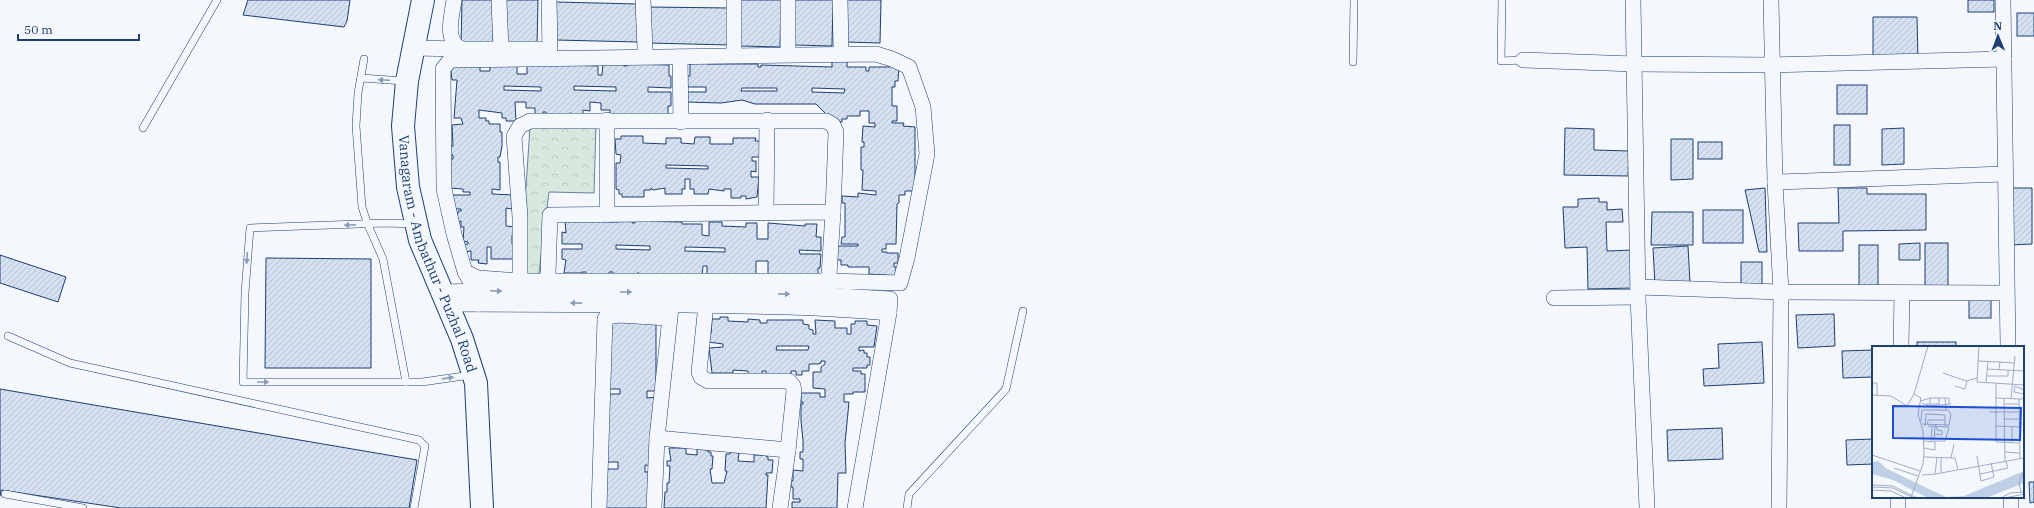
<svg xmlns="http://www.w3.org/2000/svg" width="2034" height="508" font-family="'IBM Plex Serif',serif">
  <defs>
    <pattern id="park-crowns" width="20" height="18" patternUnits="userSpaceOnUse"><rect width="20" height="18" fill="#d7e8df"/><path d="M2 6a3 3 0 1 1 6 0M12 15a3 3 0 1 1 6 0" fill="none" stroke="#b8c8c3"/></pattern>
    <pattern id="building-hatch" width="6" height="6" patternUnits="userSpaceOnUse"><rect width="6" height="6" fill="#d5e0f0"/><path d="M-1 1l2-2M0 6l6-6M5 7l2-2" fill="none" stroke="#b6c1d1"/></pattern>
  </defs>
  <rect width="100%" height="100%" fill="#f4f7fb"/>
  <path fill="url(#park-crowns)" stroke="#687fa3" d="M596 124 594 193 549 192 539 273 520 277 530 127Z"/>
  <g fill="url(#building-hatch)" stroke="#1d3f73" fill-rule="evenodd">
    <path d="M248 0H350L347 21 344 27 243 15Z"/>
    <path d="M462 0H494L493 45H461Z"/>
    <path d="M504 0H538L537 45H503Z"/>
    <path d="M741 0H781L780 47 740 46Z"/>
    <path d="M795 0H833L832 46 794 45Z"/>
    <path d="M845 0H881L880 43 845 42Z"/>
    <rect x="1968" y="0" width="26" height="12"/>
    <path d="M556 2 638 4V42L556 40Z"/>
    <path d="M649 7 730 8V45L648 43Z"/>
    <rect x="2017" y="13" width="17" height="23"/>
    <path d="M1873 17H1917L1918 60 1873 61Z"/>
    <path d="M832 58H847V67H866V71H869V67H890V65H899L898 81H895V87H892V106H897V121H892V123H904L903 126 915 127V191H905V195H899V203L897 204 896 244H886V249H882V252H887V253H898V263H894V267H896V276L869 274V267H848V265H841V260H835V246H858V244H841L842 237H845V203H842V196L858 197V193L876 195V191L862 190 863 170H861V147H864V142H862L863 126 875 127V123H869V111H860V116H847V119H842V122L832 120 816 104H755L742 100 721 103 686 102V92H706V87H687V76H690V64L707 60V64H758V67H761V65L832 67ZM742 88H777V91H741ZM812 88 845 89 844 93 812 92Z"/>
    <path d="M450 63 480 65V71H490V64H517V74H527V64L598 66V75H602L603 63 624 64V66H627V64L669 65V76H671V88L648 87V92H671V106H668V115L610 116V110H601V103L590 102V111L583 110V115L569 113V116H546V112H543L544 115 535 114V108H526V102H515L516 121H506V118H502V113L479 110V118H486V121H489V124H500V132H502V146L500 157H498V162H500V190L492 189V194L514 195 512 209 506 208V226L515 227V235H512V244L517 245 514 259H491V247H487V264L478 263 479 260H471V251L464 252V244H468V242L463 241 464 227H461V221L457 222 458 211H461V209H454L451 195H470V192H463V189L449 188 451 168H449V159H453V155H449L450 146H453L452 125 463 124 461 118H454L457 80H452ZM504 86 541 87V91L504 90ZM574 86 616 87V91L574 90Z"/>
    <rect x="1837" y="85" width="30" height="29"/>
    <rect x="1834" y="125" width="16" height="40"/>
    <path d="M1565 128 1594 129V150L1629 151 1628 176 1564 175Z"/>
    <path d="M1904 128V164L1882 165V129Z"/>
    <path d="M621 136H643V143L666 144V138H681V143L694 144 695 137H710V144H733V138H756L755 141H760V157H752V161H756V172L751 171V177H759L757 197 746 199V196H741V198H731V189H724V191L709 189 708 194H694V189H690V179H685V189H682V194H665V188L653 190 651 188V190H644V197H622V194H619V190L616 189V163H620L621 155 616 154 615 139H621ZM666 165 708 166V169L666 168Z"/>
    <path d="M1671 139H1693V179L1671 180Z"/>
    <rect x="1698" y="142" width="24" height="17"/>
    <path d="M1765 188 1767 252H1759L1745 190Z"/>
    <path d="M1838 188H1867V194H1926V230L1843 231V251H1799L1798 223H1839Z"/>
    <path d="M2010 188H2032V244L2010 245Z"/>
    <path d="M1599 198V202H1607V210L1622 209 1623 222H1606L1607 251 1633 250 1634 288 1588 289 1587 247 1565 248 1563 207H1578V199Z"/>
    <rect x="1703" y="210" width="40" height="33"/>
    <path d="M1652 212H1693V245H1651Z"/>
    <path d="M565 220 614 222 632 221V223H635V221L682 222V224H702V235L709 236V222H722V226L746 227V223H757V239H768V223L805 226V224H817L816 237H821V251L799 250 800 254H821L820 268H818V279L768 278V261H756V279L707 278V266H703L702 276 639 275V273H637V275L613 274V272H609V275H586V272H582V273H564L566 260 562 259V249H582V244H562V232L566 233ZM616 245 650 246V250L616 249ZM685 247 725 248V252L685 251Z"/>
    <path d="M1920 243V260H1899V244Z"/>
    <rect x="1925" y="243" width="23" height="43"/>
    <rect x="1859" y="245" width="19" height="41"/>
    <path d="M1688 246 1690 283 1655 285 1653 248Z"/>
    <path d="M0 255 66 277 58 302 0 283Z"/>
    <path d="M266 258 371 259V368H265Z"/>
    <rect x="1741" y="262" width="21" height="31"/>
    <rect x="1969" y="299" width="22" height="19"/>
    <path d="M1834 314 1835 346 1798 348 1796 315Z"/>
    <path d="M720 317H728V321L748 322V319L760 320V323H767V320H803V324L809 325V329L813 330V334H816L815 320 835 321V328H847V334H851V324H855V321H867V325L877 326 874 347H859V351L864 350V353H867V357H870V365H867V368H853V371H861V374H865V392H853V394H844V402H849L845 443 846 473H838L837 508H792V502H800V499H793V487H791V481H793V470L803 471V459H800V452H803V440L801 421V404H803V402H801V393H820V397H825V389L813 388V372H821V367L825 364V361H821V363L818 364H809V371H802V375H796V371H791V374H766V371H762V374H748V371L733 370V373H712L709 348 723 347V344L708 342V333L711 334 712 319H720ZM777 346H809L808 350H776Z"/>
    <path d="M610 322 656 323V391H647V398L656 397 655 466 645 465V472H655L653 508H605V469H618V462H605L606 394H620V389H606Z"/>
    <path d="M1762 342 1764 383 1704 386 1703 369 1719 368 1718 344Z"/>
    <rect x="1917" y="342" width="39" height="5"/>
    <path d="M1873 350V377L1843 378 1842 351Z"/>
    <path d="M0 389 417 460 409 508H121L1 490 0 496Z"/>
    <path d="M1722 428 1723 459 1668 461 1667 430Z"/>
    <path d="M1873 439V464L1847 465 1846 440Z"/>
    <path d="M669 448H686V454L697 455V449L708 450V452H711V456H713L712 469H710L712 483H724L727 471H725L726 454H730L731 452 739 453 738 461 754 462V455H764L768 457V460H773L772 473H766V475H768L766 508H664L665 492H667V483H669L670 466H667V461H671Z"/>
    <path d="M2029 482H2034V502L2030 503Z"/>
  </g>
  <g fill="none" stroke-linecap="round" stroke-linejoin="round">
    <defs>
      <g id="service">
        <path d="M1502 0 1501 61 1523 60"/>
        <path d="M364 59 358 93 356 126 362 207 368 225 383 259 406 382"/>
        <path d="M1353 62 1354 0"/>
        <path d="M361 78 404 81"/>
        <path d="M143 128 217 0"/>
        <path d="M414 224 386 223 250 228 245 293 243 382H422L471 375"/>
        <path d="M8 336 70 363 419 440 425 446 414 508"/>
        <path d="M5 494 83 508"/>
        <path d="M907 508 909 494 1006 389 1023 311"/>
      </g>
      <g id="minor">
        <path d="M454 0C452 16 444 40 461 49H544"/>
        <path d="M499 0 501 49"/>
        <path d="M549 0 550 49"/>
        <path d="M643 0 645 49"/>
        <path d="M734 0V49"/>
        <path d="M788 0V49"/>
        <path d="M840 0 841 48"/>
        <path d="M1633 0 1638 297 1647 508"/>
        <path d="M1771 0 1775 182 1781 292 1779 508"/>
        <path d="M2003 0 2008 347"/>
        <path d="M413 48 461 49"/>
        <path d="M680 57 681 122"/>
        <path d="M1523 60 1634 64 1772 65 2004 59"/>
        <path d="M607 120V214"/>
        <path d="M1775 182 2004 174"/>
        <path d="M766 213 767 120"/>
        <path d="M465 272 478 278 520 281H829L900 283 907 258 927 154 923 107 909 67 892 59 876 54 450 60 443 69 444 189 454 234 465 272 472 284 478 304"/>
        <path d="M1638 287 1781 292 2006 293"/>
        <path d="M443 292 485 291 516 293C640 289 766 291 890 299L889 313 855 508"/>
        <path d="M1554 298 1638 297"/>
        <path d="M547 303 550 215 833 212 827 307"/>
        <path d="M448 304C527 304 607 304 687 305 754 306 821 307 889 313"/>
        <path d="M517 304 516 293 520 281V217L514 136 520 126 530 121H826L833 125 836 132 833 212"/>
        <path d="M1901 347 1902 293"/>
        <path d="M657 438 788 450 794 391 793 386 789 381H708L701 377 699 372 707 295"/>
        <path d="M2011 497V508"/>
        <path d="M599 508 605 319 606 317 619 315 668 318"/>
        <path d="M654 508 657 438 671 308"/>
        <path d="M780 508 788 450"/>
        <path d="M1898 508V497"/>
      </g>
      <g id="primary">
        <path id="s1" d="M423 0 407 81 403 126 408 187 420 240 462 339 476 383 482 508"/>
      </g>
    </defs>
    <use href="#service" stroke="#1d3f73" stroke-width="8"/>
    <use href="#minor" stroke="#1d3f73" stroke-width="16"/>
    <use href="#primary" stroke="#1d3f73" stroke-width="24"/>
    <use href="#service" stroke="#f4f7fb" stroke-width="7"/>
    <use href="#minor" stroke="#f4f7fb" stroke-width="15"/>
    <use href="#primary" stroke="#f4f7fb" stroke-width="22"/>
  </g>
  <defs><path id="oneway-solid" d="M-6-.8H1V-3.2L6.5 0L1 3.2V.8H-6Z"/></defs>
  <g fill="#889bb7">
    <use href="#oneway-solid" transform="translate(384 80) rotate(-177)"/>
    <use href="#oneway-solid" transform="translate(350 225) rotate(178)"/>
    <use href="#oneway-solid" transform="translate(247 258) rotate(94)"/>
    <use href="#oneway-solid" transform="translate(496 291) rotate(3)"/>
    <use href="#oneway-solid" transform="translate(626 292)"/>
    <use href="#oneway-solid" transform="translate(784 294) rotate(1)"/>
    <use href="#oneway-solid" transform="translate(576 303) rotate(-179)"/>
    <use href="#oneway-solid" transform="translate(448 378) rotate(-8)"/>
    <use href="#oneway-solid" transform="translate(263 382)"/>
  </g>
  <g text-anchor="middle" dominant-baseline="central" stroke-width="3" stroke-linejoin="round" paint-order="stroke">
    <g font-size="14" fill="#1d3f73" stroke="#f4f7fb">
      <text stroke="none"><textPath href="#s1" startOffset="261">Vanagaram - Ambathur - Puzhal Road</textPath></text>
    </g>
  </g>
  <g transform="translate(1872 346)">
    <rect width="152" height="152" fill="#f4f7fb"/>
    <path d="M6 115 15 123 74 151 92 150 152 125V137L114 152H56L21 134 0 128V116Z" fill="#bed0e5"/>
    <path fill="none" stroke="#9eadc5" stroke-width="1" d="M107 0 105 36 152 39M106 15 128 16M115 23 152 25M127 23 128 16 142 17M71 27 94 35 105 32M115 30H136V24M114 36 116 16M124 37V96L147 97M83 40 93 43 95 35M152 44 143 40 142 46 152 48M0 48 1 37H5V49M0 49 19 50 35 60 42 48M58 52H77V58M73 52 74 64M124 52 150 53 152 50M132 52 133 115M139 52 143 10M147 53 148 112M49 55 58 52V58M50 57 56 60 79 58M54 58H67V52M132 58H147M117 66H147M132 73H147M49 75 50 64H76L79 68 77 79 50 78M55 79 56 74H73V80M63 79 62 95H73L77 81M53 80 54 68 73 69V74M56 80 77 81M124 80 147 81M62 88 70 89V85L65 84V80M59 95 60 81M140 97V81M52 102 63 104V96L52 95M132 106 147 107M0 109 48 125M105 110 109 135 122 131 119 117M52 111 83 112 86 124 152 112M65 111 63 128 69 127V111M79 112 82 98M22 122 46 130M69 127 85 124M108 128 136 122 134 115M50 129 63 128M0 139 21 140 45 152M0 141 21 142 42 152M0 144 19 145 34 152M149 146 147 136 152 125M39 151 51 118 52 108 51 85 46 68 49 52 42 48 56 0M129 152 138 147 152 146M133 152 152 148"/>
    <path fill="#1d4ed8" fill-opacity="0.15" stroke="#1d4ed8" stroke-width="2" d="M21 60 149 62 148 94 21 92Z"/>
    <rect width="152" height="152" fill="none" stroke="#1d3f73" stroke-width="2"/>
  </g>
  <g transform="translate(1998 36) rotate(359)" stroke="#f4f7fb" stroke-width="3" paint-order="stroke">
  <path d="M0-3L7 15L0 10L-7 15Z" fill="#1d3f73"/>
  <text y="-6" font-size="11" font-weight="bold" text-anchor="middle" fill="#1d3f73">N</text>
  </g>
  <path d="M18 34v6h121v-6" fill="none" stroke="#1d3f73" stroke-width="2"/>
  <text x="24" y="34" font-size="12" fill="#1d3f73" stroke="#f4f7fb" stroke-width="3" paint-order="stroke">50 m</text>
</svg>
